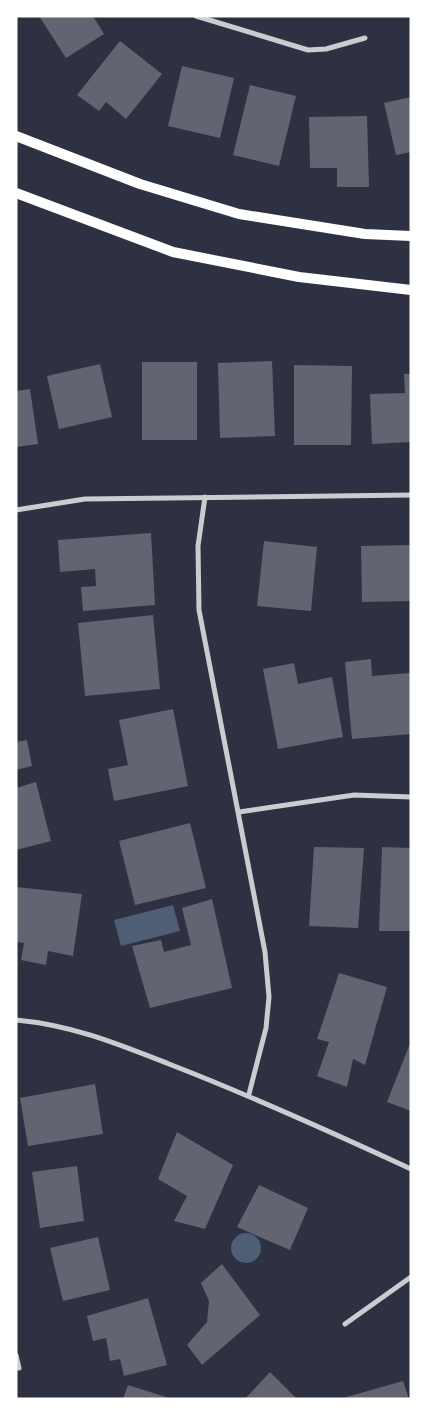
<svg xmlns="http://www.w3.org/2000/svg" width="427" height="1415" font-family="'Titillium Web',sans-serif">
  <rect width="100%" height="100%" fill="#2d3142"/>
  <g fill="#4f5d75">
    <path d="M173 905 180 931 121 946 114 920Z"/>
    <circle cx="246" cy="1248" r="15"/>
  </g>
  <g fill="#626471">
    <path d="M39 16H93L104 34 66 58Z"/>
    <path d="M120 41 162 74 126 119 106 102 99 111 77 95Z"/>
    <path d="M182 66 234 78 220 138 168 126Z"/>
    <path d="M250 85 296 96 279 166 233 155Z"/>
    <path d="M411 97V152L396 155 384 103Z"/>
    <path d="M367 116 369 187H337V168H310L309 117Z"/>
    <path d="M272 361 275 436 220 438 218 363Z"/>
    <rect x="142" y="362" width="55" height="78"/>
    <path d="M100 364 112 417 59 429 47 376Z"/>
    <path d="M294 365 352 366 351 445H294Z"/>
    <path d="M404 374H411V442L372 444 370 394 405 393Z"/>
    <path d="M30 389 38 444 16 447V391Z"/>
    <path d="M151 533 155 605 83 611 81 587 96 586 95 569 60 572 58 540Z"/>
    <path d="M264 541 317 547 311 611 257 606Z"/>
    <path d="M411 545V601L362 602 361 546Z"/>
    <path d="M153 615 160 689 85 696 78 623Z"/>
    <path d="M371 659 372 676 410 673 411 734 352 739 345 662Z"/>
    <path d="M294 663 298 684 332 677 343 737 278 749 263 669Z"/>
    <path d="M173 709 188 786 114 801 108 769 128 765 119 720Z"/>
    <path d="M27 740 32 766 16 770V742Z"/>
    <path d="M36 782 51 841 16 850V788Z"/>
    <path d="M190 823 206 888 135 905 119 841Z"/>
    <path d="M314 847 364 848 358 928 309 926Z"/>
    <path d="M382 847 411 848V931H379Z"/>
    <path d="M16 887 82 894 73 956 48 951 46 965 21 960 24 943 16 942Z"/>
    <path d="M212 899 232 988 150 1008 132 946 161 940 164 952 191 945 182 908Z"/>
    <path d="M339 973 387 987 365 1065 353 1059 347 1087 317 1076 329 1042 317 1039Z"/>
    <path d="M411 1041V1111L387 1102Z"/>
    <path d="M95 1084 103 1134 28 1146 20 1098Z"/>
    <path d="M177 1132 233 1165 205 1229 174 1221 187 1196 158 1179Z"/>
    <path d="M77 1166 84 1221 40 1228 32 1172Z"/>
    <path d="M259 1185 308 1208 290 1250 237 1227Z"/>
    <path d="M98 1237 110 1290 63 1301 50 1248Z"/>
    <path d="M222 1264 260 1315 202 1365 187 1345 207 1322 209 1301 201 1283Z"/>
    <path d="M148 1298 167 1365 124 1376 120 1359 110 1361 106 1338 93 1341 87 1316Z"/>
    <path d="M270 1372 297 1399H245Z"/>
    <path d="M403 1381 409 1399H343V1398Z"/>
    <path d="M128 1385 169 1398V1399H123Z"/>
  </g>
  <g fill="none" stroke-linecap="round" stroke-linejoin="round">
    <g stroke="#caccd0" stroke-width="5">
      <path d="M196 16 308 50 326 49 365 38"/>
      <path d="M205 497 198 546 199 610 265 952 269 997 266 1028 249 1094"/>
      <path d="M16 510 85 499 411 495"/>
      <path d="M239 812 354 795 411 797"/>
      <path d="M16 1020C72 1025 118 1044 169 1064 252 1096 331 1132 411 1169"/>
      <path d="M345 1324 411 1277"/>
      <path d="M16 1355 19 1368"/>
    </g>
    <g stroke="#fff" stroke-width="10">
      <path d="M16 136 140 184 239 214 365 234 411 236"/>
      <path d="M16 193 173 252 299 277 411 290"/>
    </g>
  </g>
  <rect width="427" height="1415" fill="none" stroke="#ffffff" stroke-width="35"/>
</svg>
